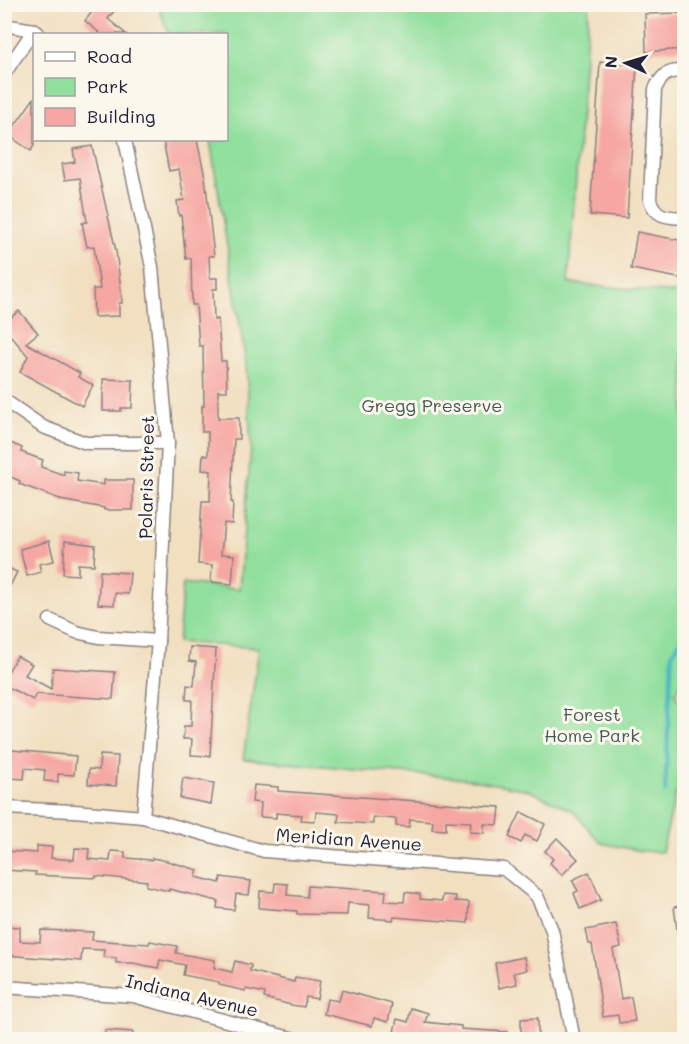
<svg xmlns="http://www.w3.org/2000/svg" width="689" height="1044" font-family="Mali,sans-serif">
  <rect width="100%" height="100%" fill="#fbf7ec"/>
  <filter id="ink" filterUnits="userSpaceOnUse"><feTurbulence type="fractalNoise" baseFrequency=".0167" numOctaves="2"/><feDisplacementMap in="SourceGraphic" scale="12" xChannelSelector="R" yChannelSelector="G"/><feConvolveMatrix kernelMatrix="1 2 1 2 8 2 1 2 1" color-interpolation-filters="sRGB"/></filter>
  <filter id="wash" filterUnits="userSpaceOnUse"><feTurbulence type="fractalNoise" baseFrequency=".008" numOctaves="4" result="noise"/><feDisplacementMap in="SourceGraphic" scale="24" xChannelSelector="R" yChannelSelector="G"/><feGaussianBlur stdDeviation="1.35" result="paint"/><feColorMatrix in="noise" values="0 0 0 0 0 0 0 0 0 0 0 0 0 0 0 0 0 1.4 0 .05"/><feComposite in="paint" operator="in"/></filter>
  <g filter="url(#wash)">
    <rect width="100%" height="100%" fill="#f1dfc0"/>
    <path fill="#91df9d" stroke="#5a806c" stroke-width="1.5" d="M157 4 589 5 568 283 684 294V679L675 694 684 710V793L676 792 662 852 641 851 601 843 572 810 528 790 468 779 243 759 259 648 178 642 183 583 239 589 251 447 246 363 210 140H226V34H169Z"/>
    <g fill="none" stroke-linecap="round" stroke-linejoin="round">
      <path stroke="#48b6c2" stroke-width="4" d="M665 792 672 654 684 635"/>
    </g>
    <g id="blocks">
      <g fill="#f6a7a3">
        <path d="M98 4H119L108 19 126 34H101L85 21Z"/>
        <path d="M684 13V49L646 52 645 14Z"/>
        <path d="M600 62 637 65 627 218 590 215Z"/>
        <path d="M34 98V145L31 151 8 135Z"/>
        <path d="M163 140H197L205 177 214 256H209L210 278H217V289H213L214 320 218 319 221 361H226L227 391H218V418H239V439H234L231 502H233L232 524 224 523 221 554 234 555 232 584 211 582 212 565 198 564 202 501H210L211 471 202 470 203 455 208 456V432H202V406H204L203 346H199L196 305H192L191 258 186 259 181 215 179 216 177 201 184 200 179 169 169 171Z"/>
        <path d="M92 146 116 251 121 290 122 303H119V316L94 317 93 289H100L94 246 87 247 82 223 87 222 80 178 65 180 62 164 75 162 73 149Z"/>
        <path d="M637 232 684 241 682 254 684 255V279L631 269Z"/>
        <path d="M19 311 38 333 26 343 80 373 78 377 93 385 82 406 20 372 28 356 11 336 4 341V323Z"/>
        <path d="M103 379 133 380 132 408H121V411H103Z"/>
        <path d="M4 440 22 448 21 452 43 460 41 467 64 475V471L78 473 77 481 104 485V480H133V510H104V508L60 500V499L19 484 20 481 4 474Z"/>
        <path d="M49 541 54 561 39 564 41 572 27 576 20 549Z"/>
        <path d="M65 541 95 545 94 565 78 564V575L63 574Z"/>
        <path d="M4 566 17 572 4 598Z"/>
        <path d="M100 571 130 573 128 594 115 593 114 605 98 604Z"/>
        <path d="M190 647 216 649 210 756 191 755 192 739H183L184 726H191L192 700H186L187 685 194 686 196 662 189 661Z"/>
        <path d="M17 656 32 664 25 675 51 689 53 668 115 672 113 699 36 694 33 700 4 685V679Z"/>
        <path d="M12 750 76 756 74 775 58 774V782L44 781 45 770 25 768 24 779 10 778Z"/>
        <path d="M100 755 118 756 116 786 88 784 89 769 99 770Z"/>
        <path d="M183 778 214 783 211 804 180 798Z"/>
        <path d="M254 785 278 787V791L500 807 498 825 484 824V833L470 832 471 822 446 821V830L432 829 433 821 410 819 409 827 396 826V819L373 817V824L338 822 339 814 316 812 315 821 301 820 302 815 276 813V818L260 817 261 803 252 802Z"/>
        <path d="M521 812 545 824 537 841 525 835 521 843 509 837Z"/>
        <path d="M557 838 578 859 562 875 550 863 553 859 545 851Z"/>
        <path d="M37 846 52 847 51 858 74 860 75 848 89 849 88 859 110 861 111 851 125 852V858L152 860V858L167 861 198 870 196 877 220 883 221 877 251 881 249 895 236 894 234 910 217 908 218 901 169 889V891L146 886 147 881 96 876V878L35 875 36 872 4 870V851L37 853Z"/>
        <path d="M589 872 601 900 580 909 574 893 578 891 572 880Z"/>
        <path d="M275 883 288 884 287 895 307 897 308 886 386 891 385 901 404 902 405 892 420 894V899L442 901 443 895 456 896 455 901 469 902 468 923 394 917 393 920 369 918 370 905 348 903 347 915 297 914V911L259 908 260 891 274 892Z"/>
        <path d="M684 906V937H678L674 907Z"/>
        <path d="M616 924 621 947 613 949 621 999 631 997 635 1021 619 1023 618 1015 603 1017 592 944H589L586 930Z"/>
        <path d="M4 926 20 927V941L40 942 41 930 69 931 93 932 92 940 149 944 150 941 177 946 176 953 215 960 214 968 232 972 235 961 251 965 250 971 294 982 295 977 320 981 317 999 306 997 304 1007 291 1005 264 998 265 993 246 989 245 991 219 985V982L183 975 185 965 160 960 158 968 133 963H116V958L103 957 104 950 82 949 81 961 4 955Z"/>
        <path d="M524 957 527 970 514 973 517 984 499 988 495 963Z"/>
        <path d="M342 990 392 1004 388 1022 374 1018 372 1026 324 1014 327 999 339 1001Z"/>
        <path d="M411 1008 428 1013 425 1022 461 1026V1029L507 1032V1040H422L394 1032 397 1019 408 1022Z"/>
        <path d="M538 1018V1040H521V1019Z"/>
        <path d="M105 1030 133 1032 132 1040H104Z"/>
      </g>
    </g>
  </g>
  <g filter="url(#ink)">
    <use href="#blocks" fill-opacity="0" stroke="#8a807e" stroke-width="1.5"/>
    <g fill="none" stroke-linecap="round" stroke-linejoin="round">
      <defs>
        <g id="minor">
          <path d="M4 25 34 30 38 33"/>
          <path d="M684 71C668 70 662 75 655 89L650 200C656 218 668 217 684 218"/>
          <path d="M4 74 34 30"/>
          <path d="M125 140 152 267 168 443 158 641 143 817"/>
          <path d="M4 400 43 427 86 443H168"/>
          <path d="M50 620 76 632 98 637 158 641"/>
          <path d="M4 808 74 811 143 817 264 851 504 869 537 896 552 930 574 1040"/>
          <path d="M4 987 133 996 298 1040"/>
        </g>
      </defs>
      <use href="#minor" stroke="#8a807e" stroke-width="15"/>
      <use href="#minor" stroke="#fff" stroke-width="12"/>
    </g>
  </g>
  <g text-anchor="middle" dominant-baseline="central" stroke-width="6" stroke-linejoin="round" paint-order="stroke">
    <g font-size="18" fill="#435b58" stroke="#fbf7ec">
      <text x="432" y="405">Gregg Preserve</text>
      <text x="592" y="714">Forest<tspan x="592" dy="21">Home Park</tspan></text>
    </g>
    <g font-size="18" fill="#22223b" stroke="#fbf7ec">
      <text transform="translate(146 477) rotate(-89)">Polaris Street</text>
      <text transform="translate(349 839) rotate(4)">Meridian Avenue</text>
      <text transform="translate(192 995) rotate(13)">Indiana Avenue</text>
    </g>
  </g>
  <rect width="689" height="1044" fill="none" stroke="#fbf7ec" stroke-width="24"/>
  <rect x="33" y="33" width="195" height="108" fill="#fbf7ec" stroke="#a4a2a5" stroke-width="1.5"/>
  <rect x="45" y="52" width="30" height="9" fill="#ffffff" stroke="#a4a2a5" stroke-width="1.5"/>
  <text x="87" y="63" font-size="18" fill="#22223b">Road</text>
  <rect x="45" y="78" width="30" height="18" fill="#91df9d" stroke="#a4a2a5" stroke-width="1.5"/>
  <text x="87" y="93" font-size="18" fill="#22223b">Park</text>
  <rect x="45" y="108" width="30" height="18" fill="#f6a7a3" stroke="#a4a2a5" stroke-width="1.5"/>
  <text x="87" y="123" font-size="18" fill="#22223b">Building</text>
  <g transform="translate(626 63) rotate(274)" stroke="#fbf7ec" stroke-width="4.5" paint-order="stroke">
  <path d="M0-4.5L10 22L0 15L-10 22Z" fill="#22223b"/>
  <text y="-9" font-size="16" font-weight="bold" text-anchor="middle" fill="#22223b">N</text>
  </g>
</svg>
